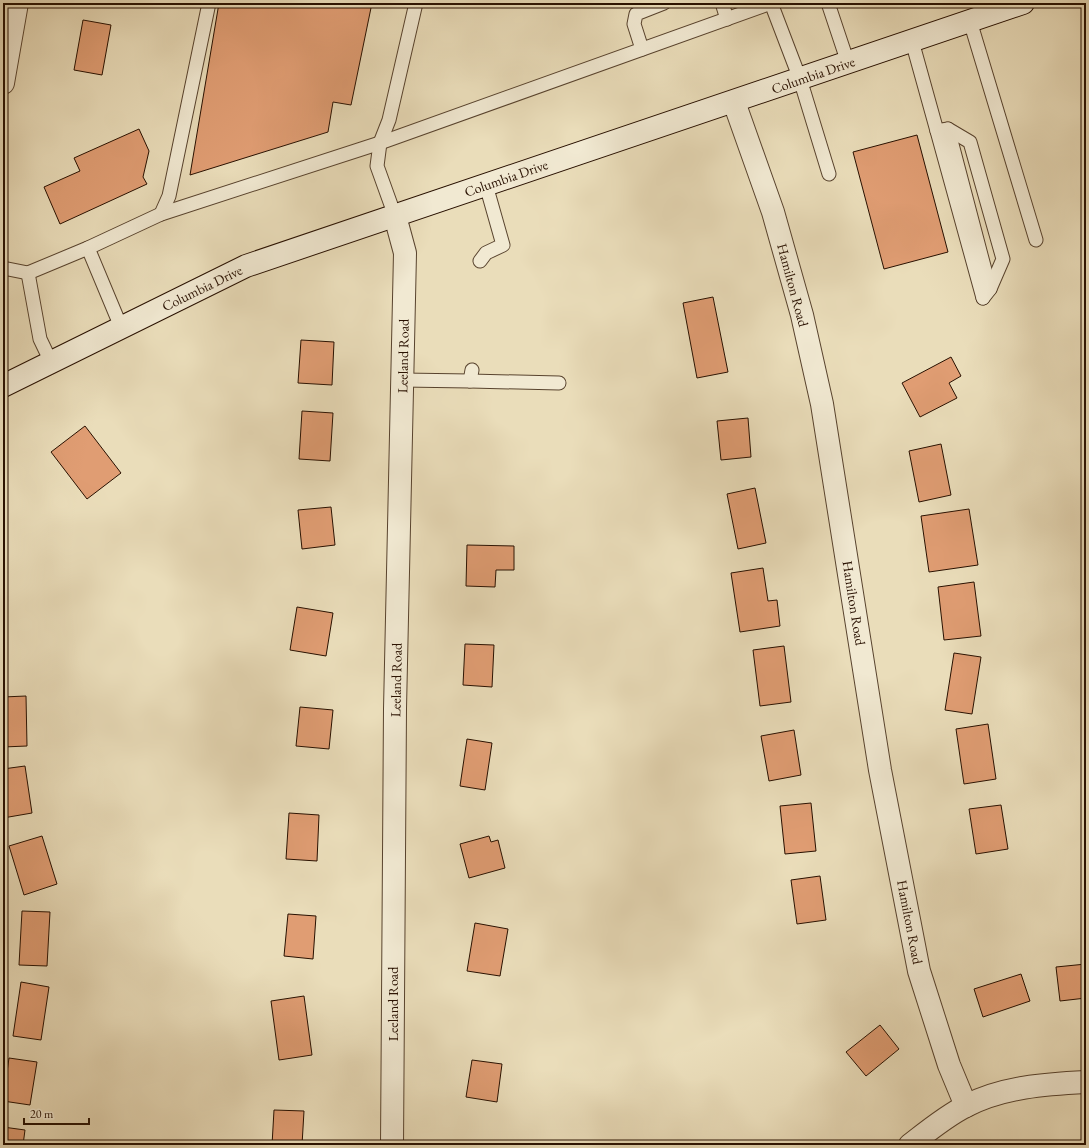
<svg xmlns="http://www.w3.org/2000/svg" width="1089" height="1148" font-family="'EB Garamond',serif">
  <rect width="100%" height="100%" fill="#eaddba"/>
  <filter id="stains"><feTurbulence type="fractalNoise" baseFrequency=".005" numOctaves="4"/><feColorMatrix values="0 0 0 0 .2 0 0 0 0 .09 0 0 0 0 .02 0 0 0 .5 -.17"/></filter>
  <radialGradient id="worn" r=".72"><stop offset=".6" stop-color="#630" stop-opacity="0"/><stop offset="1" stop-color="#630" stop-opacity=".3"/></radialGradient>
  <g fill="#e09d73" stroke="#281000">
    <path d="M104 3H125L124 6Z"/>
    <path d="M219 3H372L351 105 333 102 328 132 190 175Z"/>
    <path d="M83 20 111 25 102 75 74 70Z"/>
    <path d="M139 129 149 151 143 177 147 184 60 224 44 187 80 171 74 158Z"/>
    <path d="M917 135 948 252 884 269 853 152Z"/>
    <path d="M713 297 728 372 697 378 683 303Z"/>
    <path d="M301 340 334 342 332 385 298 383Z"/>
    <path d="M951 357 961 376 949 383 957 398 920 417 902 383Z"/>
    <path d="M302 411 333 413 330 461 299 459Z"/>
    <path d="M748 418 751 457 721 460 717 421Z"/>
    <path d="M85 426 121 473 87 499 51 452Z"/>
    <path d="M941 444 951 495 919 502 909 451Z"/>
    <path d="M755 488 766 543 738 549 727 494Z"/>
    <path d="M331 507 335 545 302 549 298 510Z"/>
    <path d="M969 509 978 565 929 572 921 516Z"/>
    <path d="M467 545 514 546V570H496L495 587 466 586Z"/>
    <path d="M763 568 768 601 777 600 780 626 740 632 731 573Z"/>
    <path d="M974 582 981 636 944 640 938 587Z"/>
    <path d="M297 607 333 613 326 656 290 650Z"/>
    <path d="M465 644 494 645 492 687 463 685Z"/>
    <path d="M784 646 791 702 760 706 753 650Z"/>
    <path d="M954 653 981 657 972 714 945 710Z"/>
    <path d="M26 696 27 746 3 747V697Z"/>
    <path d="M300 707 333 710 329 749 296 746Z"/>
    <path d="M988 724 996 779 964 784 956 729Z"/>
    <path d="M794 730 801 775 769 781 761 736Z"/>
    <path d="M467 739 492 743 485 790 460 786Z"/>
    <path d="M25 766 32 813 3 818V769Z"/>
    <path d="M811 803 816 851 785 854 780 806Z"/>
    <path d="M1001 805 1008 849 976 854 969 809Z"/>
    <path d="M289 813 319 815 317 861 286 859Z"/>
    <path d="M42 836 57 884 24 895 9 846Z"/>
    <path d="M489 836 491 842 498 840 505 868 469 878 460 844Z"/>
    <path d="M820 876 826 920 797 924 791 880Z"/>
    <path d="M22 911 50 912 47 966 19 965Z"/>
    <path d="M288 914 316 916 313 959 284 956Z"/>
    <path d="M475 923 508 929 500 976 467 971Z"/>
    <path d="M1086 964V998L1060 1001 1056 967Z"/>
    <path d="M1021 974 1030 1001 983 1017 974 989Z"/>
    <path d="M21 982 49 987 41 1040 13 1036Z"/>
    <path d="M304 996 312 1055 279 1060 271 1001Z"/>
    <path d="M880 1025 899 1049 866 1076 846 1052Z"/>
    <path d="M9 1058 37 1062 30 1105 3 1101Z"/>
    <path d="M472 1060 502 1064 497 1102 466 1097Z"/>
    <path d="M274 1110 304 1111 302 1145H272Z"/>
    <path d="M3 1127 25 1130 23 1145H3Z"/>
  </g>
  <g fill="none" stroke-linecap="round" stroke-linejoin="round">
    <defs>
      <g id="service">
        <path d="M722 3 727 19"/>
        <path d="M771 3 800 79 829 174"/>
        <path d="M829 6 848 63"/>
        <path d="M970 21 1036 240"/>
        <path d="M912 41 937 131 948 129 970 142 1003 259 990 289 983 298"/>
        <path d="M642 49 634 24 636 14 664 3"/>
        <path d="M948 129 990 289"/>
        <path d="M937 131 983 298"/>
        <path d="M161 214 169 196 209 3"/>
        <path d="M395 216 377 166 380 143 389 120 416 3"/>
        <path d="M480 261 486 253 503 245 486 185"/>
        <path d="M3 268 28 273 88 248"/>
        <path d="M28 273 40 339 51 362"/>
        <path d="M121 327 88 248 161 214 380 143 771 3"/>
        <path d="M472 370 470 381 559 383"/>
        <path d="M402 380 470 381"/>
      </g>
      <g id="minor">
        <path d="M3 83 17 3"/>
        <path d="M734 102 773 212 802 315 822 404 880 770 919 971 949 1065 966 1106"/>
        <path d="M392 1145 395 709 405 253 395 216"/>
        <path d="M910 1145C928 1131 946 1116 966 1106 1002 1087 1046 1084 1086 1082"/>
      </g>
      <path id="secondary" d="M3 386 246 266 1023 3"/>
    </defs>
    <use href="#service" stroke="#58432e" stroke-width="15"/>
    <use href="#minor" stroke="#58432e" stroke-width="24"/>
    <use href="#secondary" stroke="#281000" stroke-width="24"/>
    <use href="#service" stroke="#f1e9d2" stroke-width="13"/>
    <use href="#minor" stroke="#f1e9d2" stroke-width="22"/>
    <use href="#secondary" stroke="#f1e9d2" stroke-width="22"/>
  </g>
  <g text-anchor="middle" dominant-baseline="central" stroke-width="3" stroke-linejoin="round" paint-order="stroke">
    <g font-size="14" fill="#281000" stroke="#f1e9d2">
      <text transform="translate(813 75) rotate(-19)">Columbia Drive</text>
      <text transform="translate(506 178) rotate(-19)">Columbia Drive</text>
      <text transform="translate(793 285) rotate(75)">Hamilton Road</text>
      <text transform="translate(202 288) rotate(-26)">Columbia Drive</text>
      <text transform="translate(403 356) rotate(-89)">Leeland Road</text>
      <text transform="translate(854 603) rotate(81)">Hamilton Road</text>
      <text transform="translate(396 680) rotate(-89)">Leeland Road</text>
      <text transform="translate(910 922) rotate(79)">Hamilton Road</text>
      <text transform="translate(393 1004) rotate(-90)">Leeland Road</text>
    </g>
  </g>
  <rect width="1089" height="1148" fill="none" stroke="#eaddba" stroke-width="16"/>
  <rect x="4" y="4" width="1081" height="1140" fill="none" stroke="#281000" stroke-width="2"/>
  <rect x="8" y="8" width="1073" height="1132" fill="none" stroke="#281000"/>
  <path d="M24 1118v6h65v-6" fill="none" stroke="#281000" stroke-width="2"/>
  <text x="30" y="1118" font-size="12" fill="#281000" stroke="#f1e9d2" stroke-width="3" paint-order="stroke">20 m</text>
  <rect width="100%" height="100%" filter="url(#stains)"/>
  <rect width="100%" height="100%" fill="url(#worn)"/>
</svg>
